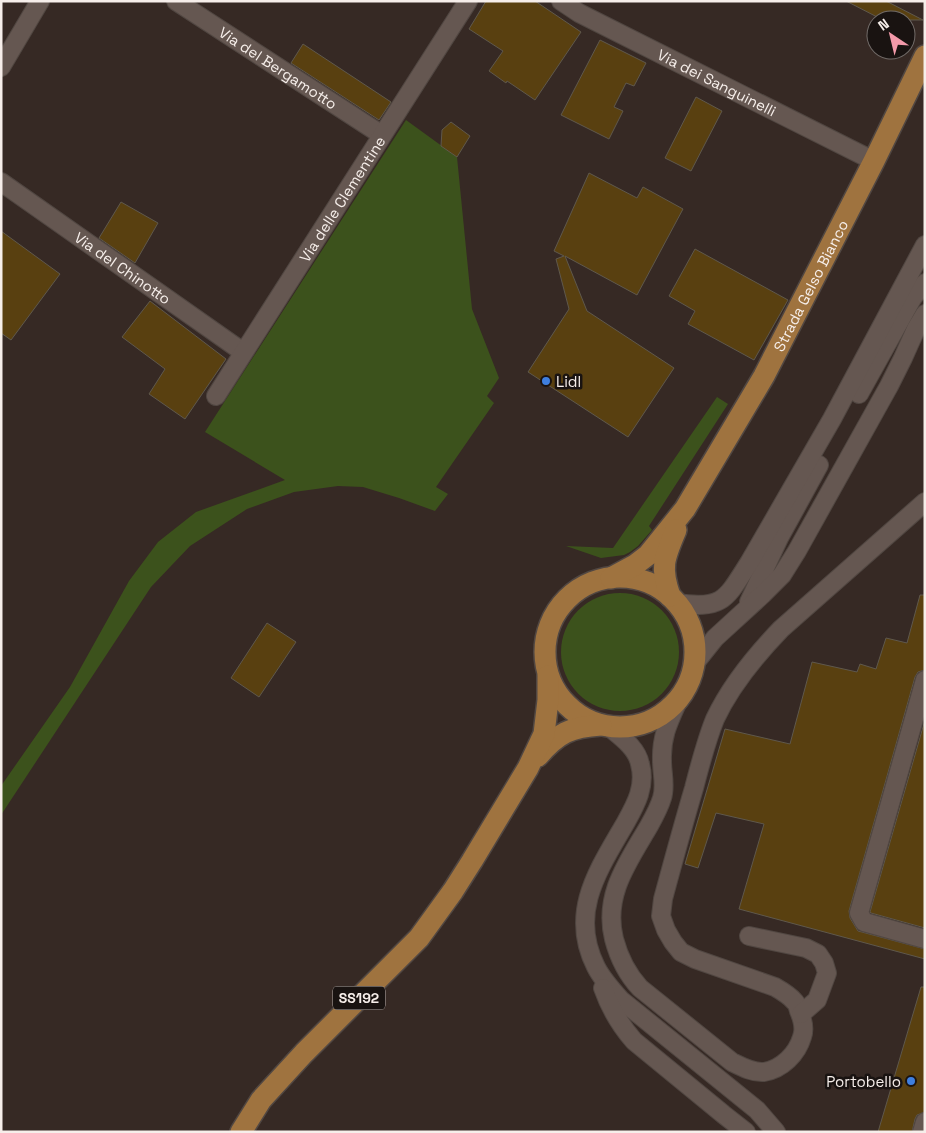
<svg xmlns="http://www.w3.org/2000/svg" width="926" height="1133" font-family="'Space Grotesk',sans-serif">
  <rect width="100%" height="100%" fill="#362924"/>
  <g fill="#3c521c">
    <path d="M406 120 457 157 472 309 499 378 487 396 494 403 436 487 448 494 435 511 399 498 363 487 338 486 294 492 247 509 190 546 151 587 1 815V786L70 687 129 581 158 542 196 512 285 480 205 432Z"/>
    <path d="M717 397 728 404 649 526 652 530 638 546 630 552 624 555 601 558 566 546 613 548Z"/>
    <circle cx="620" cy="652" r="59"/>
  </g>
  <g fill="#594010" stroke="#5f584c">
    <path d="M486 1H535L581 32 535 100 507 81 506 83 489 71 503 51 469 29Z"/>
    <path d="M846 1H886L923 20H883Z"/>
    <path d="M600 40 646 63 634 86 626 83 614 107 623 111 609 139 561 115Z"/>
    <path d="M303 44 391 102 379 120 291 63Z"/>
    <path d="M696 97 722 111 691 171 665 158Z"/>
    <path d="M451 122 470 136 457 157 441 146 442 130Z"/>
    <path d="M589 173 637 198 643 187 683 209 637 295 565 256 587 311 674 368 628 437 528 372 569 309 556 259 564 256 554 251Z"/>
    <path d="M121 202 158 223 135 263 99 238Z"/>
    <path d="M1 231 60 274 11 340 1 333Z"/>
    <path d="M695 249 788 300 754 360 688 324 695 311 669 296Z"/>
    <path d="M150 301 226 359 185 419 149 394 165 369 122 337Z"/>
    <path d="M920 595H925V670L918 672 915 677 849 911 850 918 858 931 925 949V959L739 909 764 824 716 813 698 868 685 864 725 729 790 744 812 662 857 672 860 664 876 669 886 638 907 643Z"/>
    <path d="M267 623 296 642 259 697 231 678Z"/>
    <path d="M925 720V928L871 913 870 912Z"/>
    <path d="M921 987H925V1112L917 1115 915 1119 912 1132H878Z"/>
  </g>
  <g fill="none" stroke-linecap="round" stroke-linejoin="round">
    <defs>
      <g id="minor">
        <path id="s1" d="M176 1 382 135"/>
        <path id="s2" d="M561 1 579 13 874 161"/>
        <path d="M1 67 40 1"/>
        <path id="s3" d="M1 182 243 352"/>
        <path d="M859 394 913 297 925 283"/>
        <path id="s4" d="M216 396 468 1"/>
        <path d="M749 602 779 538 819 465"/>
        <path d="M677 603C723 610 726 599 749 563L832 419 925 245"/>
        <path d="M695 663 715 638 763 594 782 575 797 551 889 386 903 358 916 329 925 314"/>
        <path d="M925 680 859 913 864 922 925 939"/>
        <path d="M679 699C669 721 661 736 662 761 662 774 666 786 662 798 659 808 654 817 649 826 628 862 603 895 614 939 619 958 627 974 640 988L732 1062C742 1067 753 1073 764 1072 782 1069 797 1054 802 1037 805 1029 802 1018 799 1011 798 1007 797 1003 794 1001 789 995 782 991 775 987L695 959 681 952 673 942 666 930 661 916 663 899C673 862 683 825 694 788 700 765 706 741 715 719 731 685 755 656 781 629L925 502"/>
        <path d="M609 727C621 737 637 748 640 764 646 786 636 804 626 822 599 869 568 912 596 967 602 979 612 990 621 1000L757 1110 776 1132"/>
        <path d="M749 936 806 948 818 954 824 963 827 973 817 1000 801 1014"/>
        <path d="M603 988C610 1008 620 1025 634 1041L723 1114 746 1132"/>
        <path d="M922 1132 925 1122"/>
      </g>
      <g id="major">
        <circle cx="620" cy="652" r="75"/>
        <path id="s5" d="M611 578 635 565 648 555 685 509 764 376 874 161 925 56"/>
        <path d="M670 596C660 567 664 558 676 530"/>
        <path d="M538 756C558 733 570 727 601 725"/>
        <path d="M241 1132 261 1100 304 1053 419 938 453 891 472 861 528 768 544 734 548 700V676"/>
      </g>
    </defs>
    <use href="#minor" stroke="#514742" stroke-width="20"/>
    <use href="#major" stroke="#514742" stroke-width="24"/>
    <use href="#minor" stroke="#655751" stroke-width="18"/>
    <use href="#major" stroke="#9f733f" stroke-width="21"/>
  </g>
  <g fill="#3f7fe0" stroke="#191311" stroke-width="2">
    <circle cx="546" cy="381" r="5"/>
    <circle cx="911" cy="1081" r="5"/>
  </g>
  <g text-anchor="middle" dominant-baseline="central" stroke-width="5" stroke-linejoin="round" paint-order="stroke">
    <rect fill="#191311" stroke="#b4aca9" stroke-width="1" x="333" y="986.5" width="52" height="23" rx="4"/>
    <g font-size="14" font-weight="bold" fill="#f6eeea">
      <text x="359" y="998">SS192</text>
    </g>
    <g font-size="15" fill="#f6eeea" stroke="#191311">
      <text stroke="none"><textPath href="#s1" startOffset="122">Via del Bergamotto</textPath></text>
      <text stroke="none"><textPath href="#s2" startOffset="176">Via dei Sanguinelli</textPath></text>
      <text stroke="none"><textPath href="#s4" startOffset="234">Via delle Clementine</textPath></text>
      <text stroke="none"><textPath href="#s3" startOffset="149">Via del Chinotto</textPath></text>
      <text stroke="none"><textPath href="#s5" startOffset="359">Strada Gelso Bianco</textPath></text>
    </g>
    <g font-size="15" fill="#f6eeea" stroke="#191311" text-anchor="start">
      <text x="556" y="381">Lidl</text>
      <text x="901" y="1081" text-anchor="end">Portobello</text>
    </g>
  </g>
  <rect width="926" height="1133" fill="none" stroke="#f6eeea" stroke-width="5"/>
  <g transform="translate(891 35) rotate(325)"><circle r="24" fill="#191311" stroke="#716b68"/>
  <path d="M0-4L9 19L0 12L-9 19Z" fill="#f39aaa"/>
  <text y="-8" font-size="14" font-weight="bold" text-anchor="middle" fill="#f6eeea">N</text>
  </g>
</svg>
